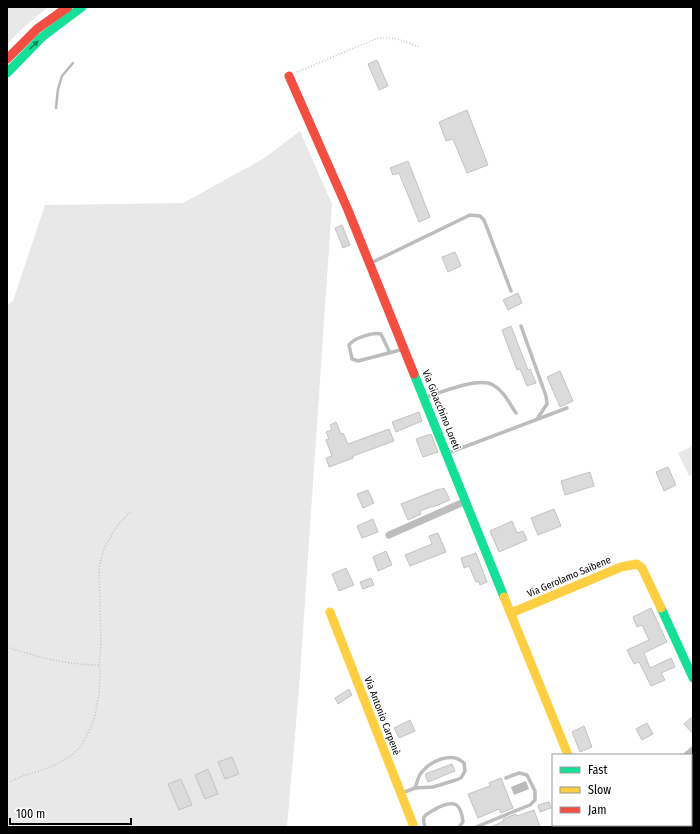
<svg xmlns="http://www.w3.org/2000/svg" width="700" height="834" font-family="'Fira Sans Condensed',sans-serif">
  <rect width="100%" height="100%" fill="#fff"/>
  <g fill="#e8e8e8">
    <path d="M7 7H48L23 28 7 44Z"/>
    <path d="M300 131 332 204 299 689 287 827H7V305L13 301 45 205 183 203 263 159Z"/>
    <path d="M693 446V474L689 476 678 453Z"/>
  </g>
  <path fill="#bababa" d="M526 781 529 789 514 795 511 787Z"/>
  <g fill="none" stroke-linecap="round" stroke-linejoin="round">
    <path stroke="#bababa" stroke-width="2.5" d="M56 108 58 89 62 76 73 63"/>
  </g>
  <g fill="#dbdbdb" stroke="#c3c3c3">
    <path d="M377 60 388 86 379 90 368 64Z"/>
    <path d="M467 110 488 165 467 173 453 139 446 141 439 122Z"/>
    <path d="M408 161 430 217 419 222 399 173 393 175 390 168Z"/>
    <path d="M342 225 350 245 343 248 335 228Z"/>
    <path d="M455 252 461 266 448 272 442 257Z"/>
    <path d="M518 293 522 303 508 310 503 300Z"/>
    <path d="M511 326 528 370 530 369 536 383 527 386 520 369 517 370 502 330Z"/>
    <path d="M560 371 573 401 560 407 547 377Z"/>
    <path d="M419 412 422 421 396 432 392 422Z"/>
    <path d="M336 422 341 434 343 433 348 444 389 429 394 441 353 456V458L329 467 326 458 332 456 326 440 329 439 326 432 332 430 330 425Z"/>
    <path d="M431 434 438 452 423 457 416 439Z"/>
    <path d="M668 467 676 485 664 491 656 472Z"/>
    <path d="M590 472 594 486 565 495 561 481Z"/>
    <path d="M444 488 450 500 433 507V506L420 511 421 514 408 520 401 504 439 489V490Z"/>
    <path d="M368 490 374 503 363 508 357 494Z"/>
    <path d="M554 509 561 526 538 535 531 518Z"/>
    <path d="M373 519 378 532 362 538 357 526Z"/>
    <path d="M512 521 517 533 523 531 527 540 499 552 490 531Z"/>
    <path d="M438 533 446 552 410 566 405 555 432 544 429 536Z"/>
    <path d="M386 551 392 565 378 571 373 557Z"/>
    <path d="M476 553 487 582 480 585 478 581 476 582 469 566 464 568 461 558Z"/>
    <path d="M346 568 354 585 339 591 332 574Z"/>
    <path d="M371 578 374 585 363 589 360 582Z"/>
    <path d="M651 608 667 642 644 653 650 668 671 658 675 667 661 673 665 680 651 686 639 662 634 664 627 650 649 640 642 625 637 627 633 617Z"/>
    <path d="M349 689 352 695 338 704 335 698Z"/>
    <path d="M693 716V734L684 724Z"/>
    <path d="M410 720 415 731 399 738 394 728Z"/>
    <path d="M647 723 653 734 642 740 636 729Z"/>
    <path d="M584 726 592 747 580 752 572 732Z"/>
    <path d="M232 757 239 774 225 779 218 762Z"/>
    <path d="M452 764 455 771 428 782 425 774Z"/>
    <path d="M208 769 218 794 205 799 195 775Z"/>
    <path d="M501 778 513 808 501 813 499 809 478 818 468 794 490 786 489 783Z"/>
    <path d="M181 779 192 805 179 810 168 784Z"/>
    <path d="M549 802 551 808 540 812 538 805Z"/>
    <path d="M534 810 540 827H491L504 821 503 819 516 814 517 816Z"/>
  </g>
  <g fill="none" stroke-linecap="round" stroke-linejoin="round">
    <g stroke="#c2c2c2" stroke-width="1.5" stroke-dasharray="1 2" stroke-linecap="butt">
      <path d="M297 72 378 38C398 36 402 42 420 47"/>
      <path d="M7 647C37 657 67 665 99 665"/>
      <path d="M7 783 25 775 40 771 55 765 69 757 81 747 89 731 95 716 99 694 100 671 99 665 101 647 99 566 104 549 117 526 130 512"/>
    </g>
    <g stroke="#bdbdbd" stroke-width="3.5">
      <path d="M371 263 470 215 480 216 484 220 511 291"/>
      <path d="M521 326 546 396 547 404 537 419"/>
      <path d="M390 353 381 334C373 332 354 338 349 345L352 359 358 361 404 349"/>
      <path d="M424 398C439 393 480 376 493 385 504 391 509 403 516 413"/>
      <path d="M448 453 567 408"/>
      <path d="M402 793 415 788 433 787 456 780 461 778 465 771 464 763C452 751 430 761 421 773 418 777 417 783 415 788"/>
      <path d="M425 827C424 824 423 821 424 817 427 813 433 811 437 808 454 800 461 802 463 822L459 827"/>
      <path d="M476 827 530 805 535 800V791L527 775 519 773 506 778"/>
    </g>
    <g stroke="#bdbdbd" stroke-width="7">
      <path d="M389 535 466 501"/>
      <path d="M687 755 693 750"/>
      <path d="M597 825 598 827"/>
      <path d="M611 827 613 825"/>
    </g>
    <g stroke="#16e098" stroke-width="9">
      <path d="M7 73 42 37 82 7"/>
      <path d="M414 374 504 597"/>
      <path d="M661 608 693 678"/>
    </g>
    <g stroke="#ffcf43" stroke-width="9">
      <path d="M504 597 568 755"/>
      <path d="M330 612 414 827"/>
      <path d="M511 613 621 567 637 564 642 568 661 608"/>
    </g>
    <g stroke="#f24e42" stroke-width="9">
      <path d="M7 59 37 29 68 7"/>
      <path d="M289 76 348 210 414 374"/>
    </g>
  </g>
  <defs><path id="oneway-solid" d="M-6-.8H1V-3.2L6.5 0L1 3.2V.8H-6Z"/></defs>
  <use fill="#0d865b" href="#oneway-solid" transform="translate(34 45) rotate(-43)"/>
  <g text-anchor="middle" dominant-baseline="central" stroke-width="3" stroke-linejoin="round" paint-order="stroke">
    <g font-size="10" fill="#000" stroke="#fff">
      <text transform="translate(441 410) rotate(68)">Via Gioacchino Loreti</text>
      <text transform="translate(569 577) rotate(-23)">Via Gerolamo Saibene</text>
      <text transform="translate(382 716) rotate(69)">Via Antonio Carpenè</text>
    </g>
  </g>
  <rect width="700" height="834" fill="none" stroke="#000000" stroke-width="16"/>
  <rect x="552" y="754" width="140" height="72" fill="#ffffff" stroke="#999999"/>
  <rect x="560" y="767" width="20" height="6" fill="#16e098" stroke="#999999"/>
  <text x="588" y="774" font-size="12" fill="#000000">Fast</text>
  <rect x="560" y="787" width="20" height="6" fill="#ffcf43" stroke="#999999"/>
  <text x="588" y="794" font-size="12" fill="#000000">Slow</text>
  <rect x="560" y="807" width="20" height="6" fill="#f24e42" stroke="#999999"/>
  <text x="588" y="814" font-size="12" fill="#000000">Jam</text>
  <path d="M10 818v6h121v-6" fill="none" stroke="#000000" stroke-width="2"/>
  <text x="16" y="818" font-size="12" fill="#000000" stroke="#ffffff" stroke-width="3" paint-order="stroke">100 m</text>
</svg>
